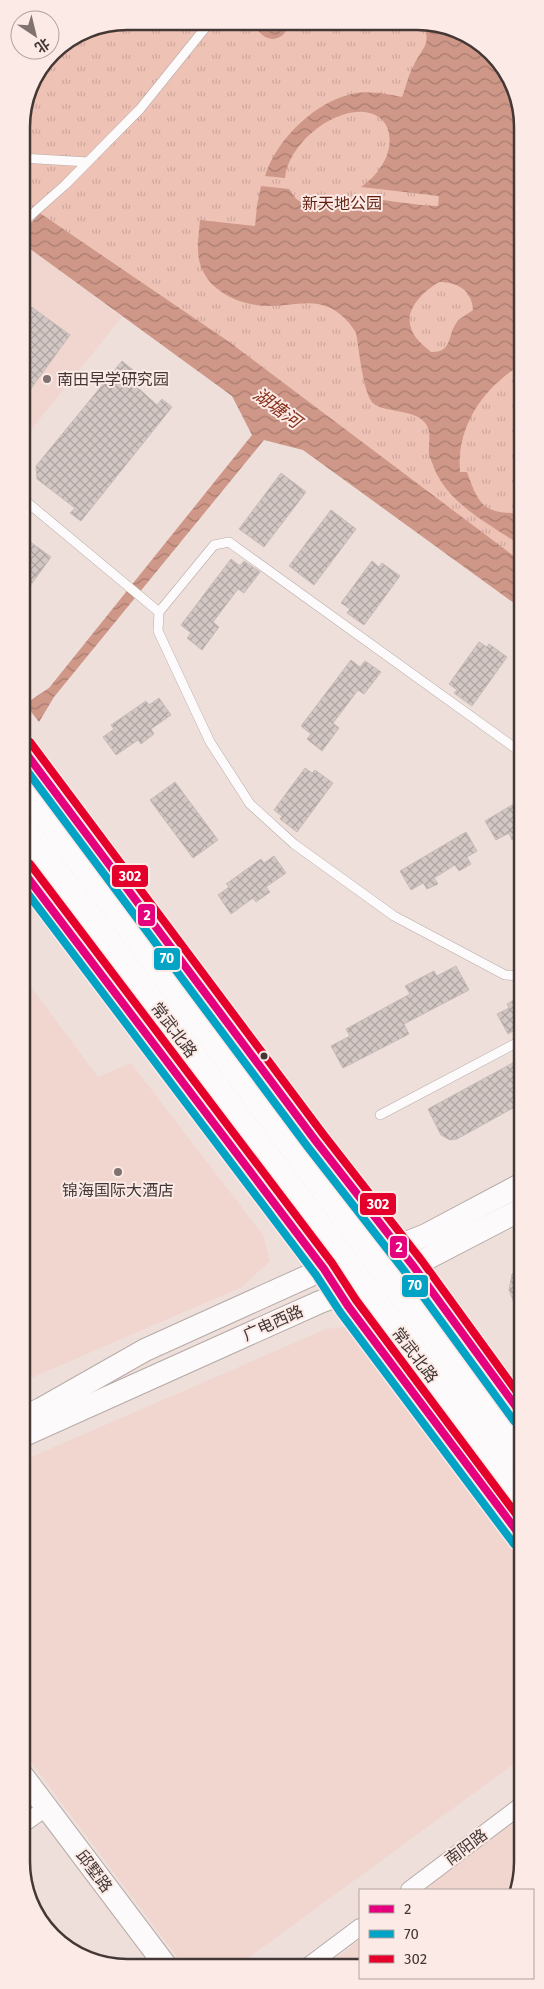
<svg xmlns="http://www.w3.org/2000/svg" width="544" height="1989" font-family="'Fira Sans','Noto Sans SC',sans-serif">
  <defs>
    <pattern id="grass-tufts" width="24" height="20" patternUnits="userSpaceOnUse" patternTransform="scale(1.25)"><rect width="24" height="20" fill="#efc2b6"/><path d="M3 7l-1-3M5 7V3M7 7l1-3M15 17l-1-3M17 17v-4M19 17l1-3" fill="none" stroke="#cea79d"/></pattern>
    <pattern id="water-waves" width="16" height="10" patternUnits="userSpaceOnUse" patternTransform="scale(1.25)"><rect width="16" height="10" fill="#ce9788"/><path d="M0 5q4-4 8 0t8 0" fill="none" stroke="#a97c70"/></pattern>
    <pattern id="building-cross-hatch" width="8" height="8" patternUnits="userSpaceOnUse" patternTransform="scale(1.25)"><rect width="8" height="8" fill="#d3c7c4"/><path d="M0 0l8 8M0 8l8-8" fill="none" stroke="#ada3a0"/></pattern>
  </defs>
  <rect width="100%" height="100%" fill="#eedfdb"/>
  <g fill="#f1d6cf">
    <path d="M22 243 122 317 22 441Z"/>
    <path d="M22 975 98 1077 131 1063 263 1235 270 1261 242 1287 22 1382Z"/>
    <path d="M347 1327 366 1339 522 1557V1758L237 1966H184L22 1750V1461L326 1329Z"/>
    <path d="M523 1814V1869L514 1890H424Z"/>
    <path d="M360 1940V1967L326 1966Z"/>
  </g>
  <path fill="url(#grass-tufts)" d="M127 21 438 23 496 57 522 113V562L228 341 33 208 22 217 21 120 29 86 52 52 87 29Z"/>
  <g fill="url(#water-waves)" fill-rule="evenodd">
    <path d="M254 22H290C284 45 261 44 254 22Z"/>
    <path d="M422 23H438L496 57 522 113V364C484 387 456 426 460 472H467C479 506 484 514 522 513V546C491 525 449 505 434 468 433 464 430 459 429 454 428 444 432 433 426 424 416 409 386 413 374 404 363 396 359 347 356 333 348 319 335 307 318 304 301 301 282 307 264 306 240 304 212 293 202 269 195 254 199 235 200 220L255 226 257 205 261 186 289 189C293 196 298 202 306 204 323 208 333 198 348 198 378 197 408 205 438 206L439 196 361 187C369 181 377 174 382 165 395 145 393 115 364 112 331 109 288 145 285 178L265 176C277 138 317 100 356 93 372 91 387 94 402 97 406 87 408 76 413 67 420 49 434 45 422 23ZM439 282C457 282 472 290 473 310 468 314 461 317 457 322 447 335 453 353 431 352 424 346 413 337 411 328 404 309 424 291 439 282Z"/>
    <path d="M40 213 228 341 522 562V609L303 450 264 440 54 697 39 722 25 704 49 688 252 435 232 396 22 243V233Z"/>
  </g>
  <g fill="url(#building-cross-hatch)" stroke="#c8bcb8">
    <path d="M22 300 70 335 22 401Z"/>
    <path d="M122 361 144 379 137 387 157 405 162 399 172 407 81 521 70 513 75 508 37 479 36 466Z"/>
    <path d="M281 473 306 492 264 547 239 529Z"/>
    <path d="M331 510 356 529 314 585 289 566Z"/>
    <path d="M22 536 51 557 22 597Z"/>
    <path d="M231 559 240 566 244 561 260 572 244 593 238 589 213 622 219 627 202 650 187 638 191 633 181 625Z"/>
    <path d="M372 561 379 567 382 563 400 576 364 625 347 613 350 609 341 603Z"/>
    <path d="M479 642 487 647 489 644 507 657 472 706 454 693 457 690 449 684Z"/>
    <path d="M351 660 360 667 365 661 381 672 364 694 358 690 333 723 339 728 322 751 307 739 311 734 301 726Z"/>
    <path d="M159 698 171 715 151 729 154 734 141 744 138 740 116 755 103 737 114 729 111 725 146 701 149 705Z"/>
    <path d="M305 768 312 773 315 770 333 783 297 832 280 819 282 816 274 810Z"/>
    <path d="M175 782 218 840 193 858 150 800Z"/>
    <path d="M522 799V834L512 840 509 833 496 840 485 821Z"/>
    <path d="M466 832 477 851 467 857 471 864 459 871 455 865 434 878 438 884 427 889 423 883 411 890 400 871Z"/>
    <path d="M274 856 286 873 266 887 270 892 256 902 253 898 231 914 218 895 229 887 226 884 261 859 264 863Z"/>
    <path d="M456 966 469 990 404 1024 409 1034 343 1068 331 1046 350 1036 346 1029 410 994 405 986 434 971 437 976Z"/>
    <path d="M522 995V1026L508 1034 497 1014 509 1008 507 1004Z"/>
    <path d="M522 1058V1103L457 1139 450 1140 441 1135 428 1109Z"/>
    <path d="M522 1264V1322L509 1290 512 1274Z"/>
  </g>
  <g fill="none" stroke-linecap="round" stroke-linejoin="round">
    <defs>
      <g id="lane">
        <path d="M21 158 88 162"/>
        <path d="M22 223 65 185 140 109 210 22"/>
        <path d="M22 498 159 612"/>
        <path d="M522 753 229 542 214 545 159 612 158 631 210 742 250 804 294 844 394 916 505 975 522 976"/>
        <path d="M380 1115 522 1040"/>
      </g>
      <g id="street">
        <path d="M22 1825 46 1808"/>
        <path d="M409 1890 523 1804"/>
        <path d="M308 1966 360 1927"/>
      </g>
      <g id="secondary">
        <path d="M22 748 315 1140 414 1267 522 1415"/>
        <path d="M22 870 324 1269 348 1306 522 1538"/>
        <path d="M384 1252 426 1235 522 1184"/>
        <path d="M399 1273 522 1209"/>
        <path d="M22 1418 41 1409 145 1350 324 1269 337 1267"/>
        <path d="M22 1436 320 1302 355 1289"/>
        <path d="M22 1775 166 1966"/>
      </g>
      <g id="primary">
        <path d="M22 783 522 1456"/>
        <path d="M22 826 522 1499"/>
        <path d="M42 852 41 896 82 906"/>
      </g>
    </defs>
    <use href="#lane" stroke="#b7aba8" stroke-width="10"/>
    <use href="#street" stroke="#b7aba8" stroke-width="18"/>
    <use href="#secondary" stroke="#b7aba8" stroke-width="24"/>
    <use href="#primary" stroke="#b7aba8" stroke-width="28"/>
    <use href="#lane" stroke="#fcfafa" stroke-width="9"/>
    <use href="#street" stroke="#fcfafa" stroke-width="16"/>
    <use href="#secondary" stroke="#fcfafa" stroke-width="22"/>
    <use href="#primary" stroke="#fcfafa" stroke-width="26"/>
    <defs>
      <g id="bus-1">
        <path d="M22 748 315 1140 414 1267 522 1415"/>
        <path d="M22 870 324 1269 348 1306 522 1538"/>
      </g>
      <g id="bus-2">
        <path d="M22 764 307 1146 406 1273 514 1421"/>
        <path d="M22 886 316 1275 340 1312 514 1544"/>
      </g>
      <g id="bus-3">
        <path d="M30 742 323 1134 422 1261 522 1399"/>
        <path d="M30 864 332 1263 356 1300 522 1522"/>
      </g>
    </defs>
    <use href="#bus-1" stroke="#fbeae6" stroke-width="11"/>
    <use href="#bus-2" stroke="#fbeae6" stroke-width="11"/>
    <use href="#bus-3" stroke="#fbeae6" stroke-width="11"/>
    <use href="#bus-1" stroke="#e5007d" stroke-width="8"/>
    <use href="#bus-2" stroke="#03a3c6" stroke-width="8"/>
    <use href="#bus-3" stroke="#e4002b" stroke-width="8"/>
  </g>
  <g fill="#7f726f" stroke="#fbeae6" stroke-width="2">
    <circle cx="47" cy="379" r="5"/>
    <circle cx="118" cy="1172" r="5"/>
  </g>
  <circle fill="#433835" stroke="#fbeae6" stroke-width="2" cx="264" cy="1056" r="4.5"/>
  <g text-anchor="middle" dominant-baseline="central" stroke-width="4" stroke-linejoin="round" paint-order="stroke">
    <g font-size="16" fill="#631f0e" stroke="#fbeae6">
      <text x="342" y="203">新天地公园</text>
    </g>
    <g font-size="16" fill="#433835" stroke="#fbeae6" text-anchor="start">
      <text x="57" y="379">南田早学研究园</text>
      <text x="118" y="1190" text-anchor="middle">锦海国际大酒店</text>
    </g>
    <g font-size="16" fill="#433835" stroke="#fbeae6">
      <text transform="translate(174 1030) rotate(53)">常武北路</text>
      <text transform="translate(273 1323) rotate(-24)">广电西路</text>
      <text transform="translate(415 1355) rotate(53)">常武北路</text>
      <text transform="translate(466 1847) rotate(-37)">南阳路</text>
      <text transform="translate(94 1871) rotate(53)">邱墅路</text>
    </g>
    <g font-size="18" font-style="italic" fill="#882f18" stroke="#fbeae6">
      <text transform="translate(277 408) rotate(36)">湖塘河</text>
    </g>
  </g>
  <path d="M0 0H544V1989H0ZM127 30H417A97 97 0 0 1 514 127V1862A97 97 0 0 1 417 1959H127A97 97 0 0 1 30 1862V127A97 97 0 0 1 127 30Z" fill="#fbeae6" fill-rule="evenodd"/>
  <path fill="none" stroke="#433835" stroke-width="2.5" d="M127 30H417A97 97 0 0 1 514 127V1862A97 97 0 0 1 417 1959H127A97 97 0 0 1 30 1862V127A97 97 0 0 1 127 30Z"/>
  <g stroke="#fbeae6" stroke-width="2">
    <rect x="111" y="864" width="38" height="24" rx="5" fill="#e4002b"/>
    <rect x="137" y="903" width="19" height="24" rx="5" fill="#e5007d"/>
    <rect x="153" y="947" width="28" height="24" rx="5" fill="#03a3c6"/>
    <rect x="359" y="1192" width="38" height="24" rx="5" fill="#e4002b"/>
    <rect x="389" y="1235" width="19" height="24" rx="5" fill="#e5007d"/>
    <rect x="401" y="1274" width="28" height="24" rx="5" fill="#03a3c6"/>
  </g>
  <g font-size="14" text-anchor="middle" font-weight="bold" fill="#fff">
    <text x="130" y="881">302</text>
    <text x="147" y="920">2</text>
    <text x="167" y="963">70</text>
    <text x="378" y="1209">302</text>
    <text x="399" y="1252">2</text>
    <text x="415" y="1290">70</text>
  </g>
  <rect x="359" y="1889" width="175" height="90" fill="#fbeae6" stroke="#b1a39f"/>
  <rect x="369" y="1905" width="25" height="8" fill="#e5007d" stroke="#b1a39f"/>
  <text x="404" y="1914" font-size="15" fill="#433835">2</text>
  <rect x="369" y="1930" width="25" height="8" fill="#03a3c6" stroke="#b1a39f"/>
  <text x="404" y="1939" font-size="15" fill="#433835">70</text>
  <rect x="369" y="1955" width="25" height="8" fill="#e4002b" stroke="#b1a39f"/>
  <text x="404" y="1964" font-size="15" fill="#433835">302</text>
  <g transform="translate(35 35) rotate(145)"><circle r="24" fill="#fbeae6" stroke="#b1a39f"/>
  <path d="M0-4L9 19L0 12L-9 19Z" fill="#7f726f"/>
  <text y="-8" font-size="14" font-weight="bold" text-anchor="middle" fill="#433835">北</text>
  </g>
</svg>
